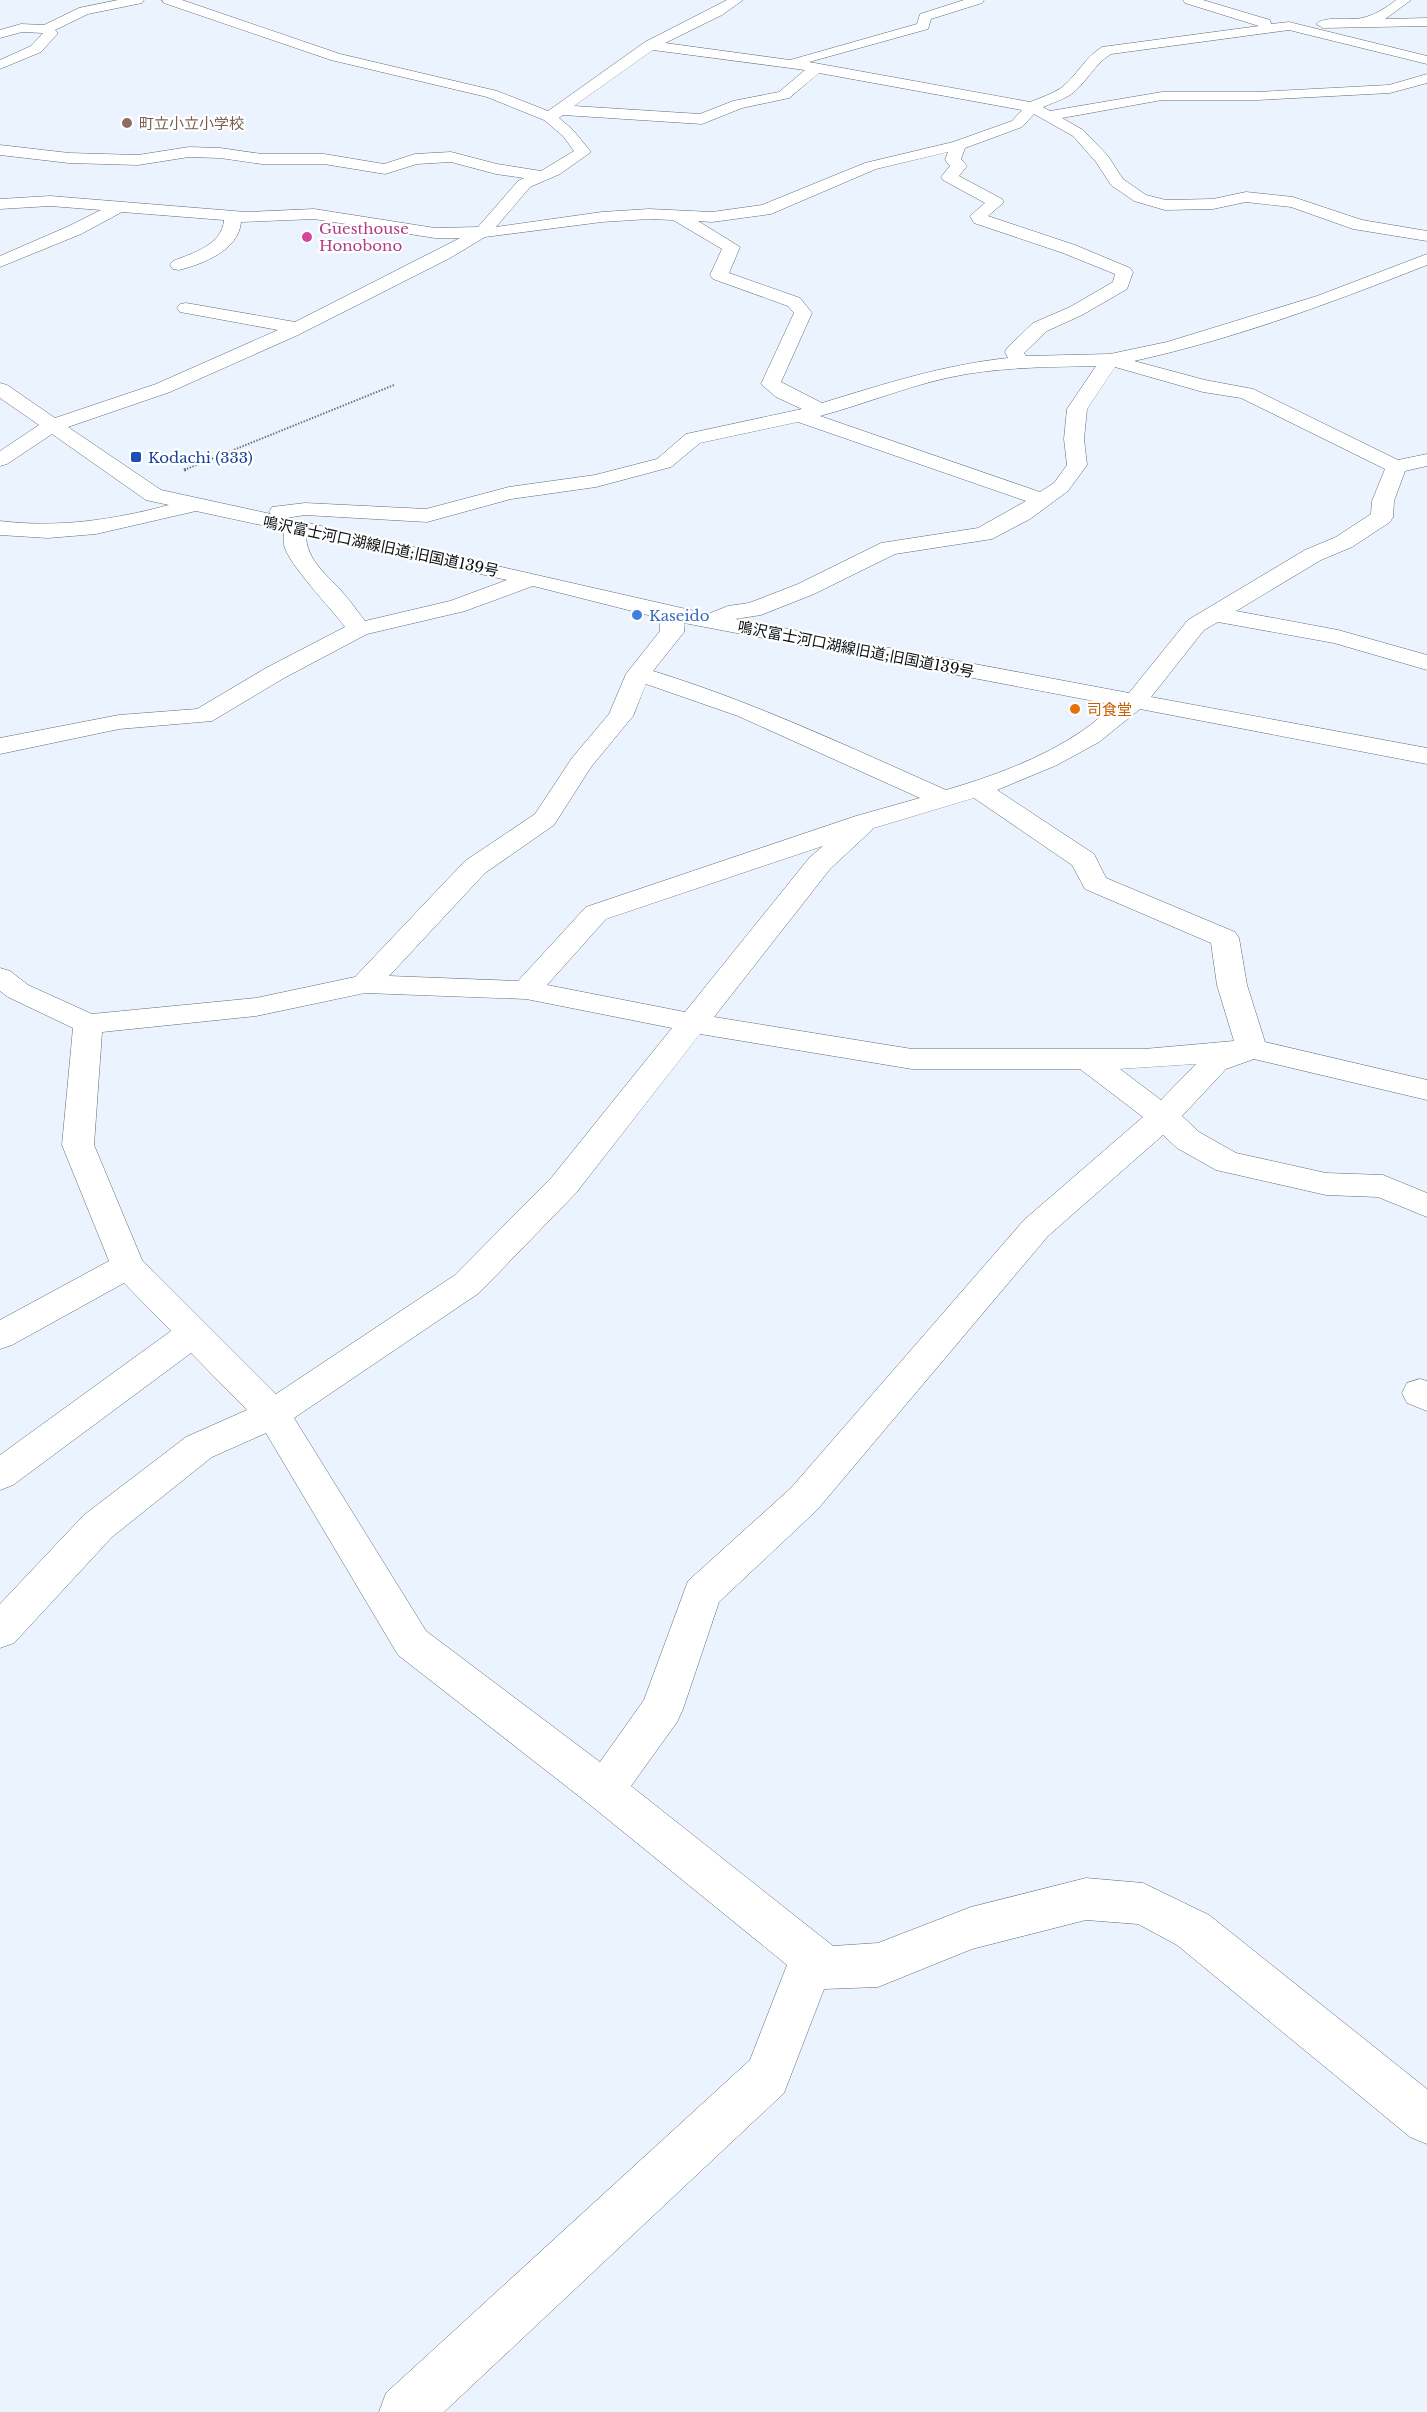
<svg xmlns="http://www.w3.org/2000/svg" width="1427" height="2412" font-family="'Libre Baskerville','Noto Sans JP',serif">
  <rect width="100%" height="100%" fill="#ebf4fe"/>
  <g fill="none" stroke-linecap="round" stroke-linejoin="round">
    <defs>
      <g id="minor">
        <path d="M118 0H144L142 3 88 14 55 30 58 33 41 52 0 69V60L31 46 43 33 22 32 0 38V30L21 24 44 25 79 8Z"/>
        <path d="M162 0H182L340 54 497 91 548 111 645 42 727 0H743L722 15 665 43 790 60 917 24 920 14 964 0H984L982 3 931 19 928 29 809 62 1030 102C1040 98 1052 94 1061 88 1077 76 1084 58 1102 47L1259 26 1185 3 1183 0H1203L1270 20 1271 24 1289 22 1427 56V64L1289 30 1111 54C1094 64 1086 84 1070 95 1062 100 1052 103 1043 107L1050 111 1162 92H1257L1389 85 1427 74V83L1390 93 1257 100H1162L1062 118 1083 130 1108 156 1123 179 1146 195 1166 200 1213 199 1246 192 1293 197 1362 220 1427 231V241L1353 229 1291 207 1246 202 1213 209 1165 210 1134 201 1111 185 1096 162 1073 136 1034 114 1022 127 965 148 961 159 967 166 959 176 1002 199 1004 202 988 216 1075 245 1130 268 1133 272 1127 289 1082 315 1047 331 1024 353 1026 356 1110 354 1167 342 1317 296 1427 254V265C1331 303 1234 339 1134 361L1205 380 1253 389 1398 460 1427 454V466L1405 471 1394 501 1393 517 1390 522 1352 547 1321 560 1236 611 1338 630 1427 655V670L1334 643 1218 622 1204 630 1151 697 1427 748V764L1140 709 1099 742 1057 765 997 790 1094 854 1106 878 1235 932 1239 938 1247 985 1265 1042 1427 1080V1100L1254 1059 1226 1069 1182 1116 1199 1132 1236 1153 1326 1173 1383 1175 1427 1193V1217L1378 1197 1326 1195 1216 1170 1177 1148 1163 1135 1048 1236 817 1510 719 1602 683 1709 677 1722 631 1786 833 1946 878 1943 971 1907 1086 1878 1143 1883 1209 1915 1427 2089V2144L1410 2137 1177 1945 1138 1924 1086 1920 972 1949 878 1987 824 1989 784 2093 444 2412H379L386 2393 750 2060 787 1965 589 1804 398 1655 266 1433 212 1457 112 1537 14 1643 0 1648V1604L84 1515 186 1437 247 1410 191 1353 13 1485 0 1490V1455L171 1331 124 1283 12 1345 0 1349V1320L109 1261 62 1145 73 1028 8 997 0 991V968L10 971 28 985 92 1014 256 998 355 977 465 861 535 814 572 758 609 714 626 674 660 631V618L533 586 465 611 367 634 284 678 212 721 119 729 0 754V738L119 715 197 709 266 668 345 627C331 608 288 564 284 545 283 540 284 535 284 530L196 511 96 534 48 538 0 535V521C58 528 113 520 169 505L146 500 52 434 7 464 0 466V451L39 425 0 398V383L7 385 55 418 156 384 278 330 180 312 177 308 180 304 186 303 295 322 460 238H435L314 219 241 222C239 250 203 264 179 270L173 269 170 265 173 261C193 253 222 245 224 220L122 212 81 234 0 267V256L69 226 101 210 50 206 0 209V199L50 196 246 212 314 209 435 228 478 227 518 181 524 178 496 174 451 162 417 164 385 174 324 164H262L220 158 189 157 138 165 69 163 0 155V145L69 153 138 155 189 147 220 148 262 154H324L384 164 415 154 451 152 497 164 541 171 574 151 563 136 544 120 487 97 331 60 164 3ZM653 50 805 70 779 92 733 101 700 114 574 106ZM819 73 1022 110 1012 121 953 142 865 163 762 205 712 212 649 209 602 212 496 227 530 187 560 174 591 152 573 130 559 118 563 115 702 124 742 108 789 98ZM948 152 945 160 950 166 941 177 943 180 985 203 970 216 974 223 1063 253 1115 274 1113 282 1070 307 1033 323 1007 348 1005 352 1008 358C943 365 884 384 822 403L781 382 812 313 800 298 729 273 740 247 698 221 712 222 771 214 876 169ZM649 219 673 220 722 249 710 275 713 279 788 306 794 313 761 384 776 397 802 409 686 434 657 459 595 475 509 487 426 509 305 503 272 507 269 512 271 514 161 490 68 427 170 392 298 335 450 258 485 237 602 222ZM1096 366 1067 409 1064 439 1067 465 1054 483 1040 492 820 416C869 403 917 382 967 374 1010 367 1053 367 1096 366ZM1115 367 1203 392 1241 398 1385 469 1372 501 1371 514 1336 537 1305 550 1188 620 1129 693 735 619 761 615 814 594 895 554 992 539 1030 519 1068 491 1087 465 1084 439 1087 409ZM798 422 1026 501 978 528 881 543 798 584 749 603 728 606 708 614 286 518 305 515 427 522 511 499 596 487 671 467 700 443ZM306 535 507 580 450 601 365 621C358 612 351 602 344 594 329 576 306 561 306 535ZM684 623 1115 705C1104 713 1094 723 1082 731 1043 758 991 777 946 790 849 747 754 702 653 671L684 632ZM646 684 738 716 920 798 856 816 586 907 518 981 389 976 485 873 554 825 591 767 633 716ZM974 798 1072 865 1085 889 1211 943 1217 985 1234 1041 1144 1049H912L714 1017 830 869 874 828ZM823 846 810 857 685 1012 547 985 606 919ZM365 993 526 999 672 1028 552 1177 455 1275 276 1394 142 1260 94 1145 102 1032 256 1016ZM700 1034 912 1069H1080L1143 1117 1024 1220 791 1488 688 1581 644 1700 600 1762 426 1631 294 1418 479 1293 576 1193ZM1196 1064 1161 1100 1120 1069Z"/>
        <path d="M1396 0H1411L1385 19 1427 18V26L1323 28 1316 24C1326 15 1349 21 1362 18 1375 15 1386 8 1396 0Z"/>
        <path d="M1420 1379 1427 1381V1411L1407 1403 1402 1393 1407 1383Z"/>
      </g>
    </defs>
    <use href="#minor" stroke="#636a73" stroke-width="1"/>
    <path stroke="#72787e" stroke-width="2" stroke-dasharray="1.5 1.5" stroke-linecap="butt" d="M184 470 394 385"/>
    <path stroke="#72787e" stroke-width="3" stroke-dasharray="2 2" stroke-linecap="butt" d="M184 470 188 469"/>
    <use href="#minor" fill="#fff" fill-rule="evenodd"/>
  </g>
  <circle fill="#8d6e63" stroke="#fff" stroke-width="2" cx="127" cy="123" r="6"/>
  <circle fill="#d1479c" stroke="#fff" stroke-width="2" cx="307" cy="237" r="6"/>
  <rect fill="#1a4fb4" stroke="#fff" stroke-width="2" x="130" y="451" width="12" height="12" rx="3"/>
  <circle fill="#3f7fe0" stroke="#fff" stroke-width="2" cx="637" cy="615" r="6"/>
  <circle fill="#e8710a" stroke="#fff" stroke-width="2" cx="1075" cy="709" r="6"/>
  <g text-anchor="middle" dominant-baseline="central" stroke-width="4.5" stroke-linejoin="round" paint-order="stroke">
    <g font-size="15" fill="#785e54" stroke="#fff" text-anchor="start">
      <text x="139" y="123">町立小立小学校</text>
    </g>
    <g font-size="15" fill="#b23c85" stroke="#fff" text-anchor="start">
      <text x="319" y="228">Guesthouse<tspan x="319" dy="17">Honobono</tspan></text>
    </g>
    <g font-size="15" fill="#164399" stroke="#fff" text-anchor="start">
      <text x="148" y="457">Kodachi (333)</text>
    </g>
    <g font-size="15" fill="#0a0d10" stroke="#fff">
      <text transform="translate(381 546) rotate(12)">鳴沢富士河口湖線旧道;旧国道139号</text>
      <text transform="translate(856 649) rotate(11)">鳴沢富士河口湖線旧道;旧国道139号</text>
    </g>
    <g font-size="15" fill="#366cbe" stroke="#fff" text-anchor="start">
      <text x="649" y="615">Kaseido</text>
    </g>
    <g font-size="15" fill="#c56008" stroke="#fff" text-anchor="start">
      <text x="1087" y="709">司食堂</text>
    </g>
  </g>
</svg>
